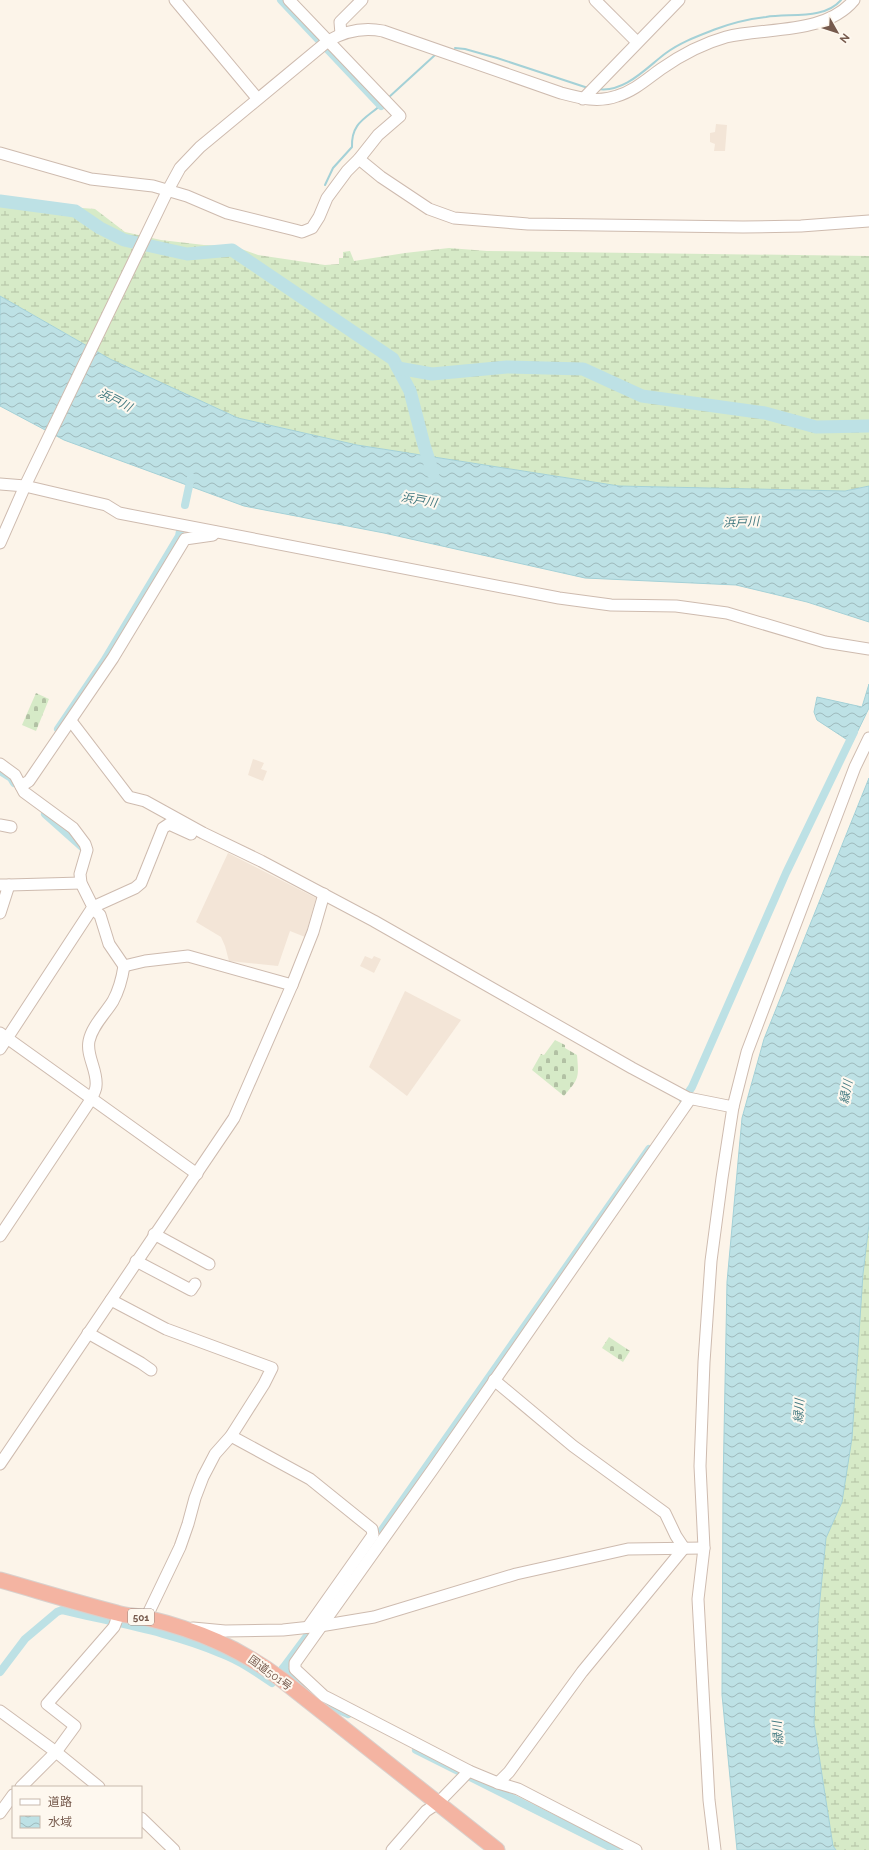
<svg xmlns="http://www.w3.org/2000/svg" width="869" height="1850" font-family="Raleway,'Noto Sans JP',sans-serif">
  <defs>
    <pattern id="wetland-marsh" width="20" height="14" patternUnits="userSpaceOnUse"><rect width="20" height="14" fill="#d6eac7"/><path d="M1 5h8M5 5V1M11 12h8M15 12V8" fill="none" stroke="#b2c1a4"/></pattern>
    <pattern id="cemetery-stones" width="16" height="16" patternUnits="userSpaceOnUse"><rect width="16" height="16" fill="#d6eac7"/><path d="M2 7V4a2 2 0 0 1 4 0v3zM10 15v-3a2 2 0 0 1 4 0v3z" fill="#b2c1a4"/></pattern>
    <pattern id="water-waves" width="16" height="10" patternUnits="userSpaceOnUse"><rect width="16" height="10" fill="#bde1e5"/><path d="M0 5q4-4 8 0t8 0" fill="none" stroke="#9eb9bc"/></pattern>
  </defs>
  <rect width="100%" height="100%" fill="#fcf4e9"/>
  <g fill="#f3e5d7">
    <path d="M716 124 727 125 725 151H714L715 144 710 142V133L715 132Z"/>
    <path d="M253 759 264 763 261 769 267 771 263 781 248 775Z"/>
    <path d="M228 853 316 898 305 937 290 931 278 966 229 961 225 946 221 937 196 922Z"/>
    <path d="M365 956 372 959 374 956 381 959 374 973 360 966Z"/>
    <path d="M405 991 461 1020 407 1096 369 1067Z"/>
  </g>
  <g fill="url(#wetland-marsh)">
    <path d="M0 196 70 207 95 209 125 232 161 240 204 245 233 246 258 255 325 265 339 264V258H343V252L350 251 354 261 405 253 449 248 487 251 869 256V486L845 491 619 486 357 445 238 418 110 359 0 296Z"/>
    <path d="M869 1224V1850H836L833 1846 814 1723 818 1619 826 1538 842 1502 863 1274Z"/>
  </g>
  <g fill="url(#cemetery-stones)">
    <path d="M36 693 49 699 36 731 22 725Z"/>
    <path d="M555 1040 565 1045V1048L577 1055C579 1079 579 1078 564 1096L532 1070 541 1054 544 1055Z"/>
    <path d="M609 1337 630 1351 623 1362 602 1348Z"/>
  </g>
  <g fill="url(#water-waves)" stroke="#a4d1d7">
    <path d="M0 296 110 359 238 418 357 445 619 486 845 491 869 486V622L807 602 736 585 585 578 384 533 244 506 64 440 0 406Z"/>
    <path d="M869 684V708L852 743 817 720 814 712 817 697 862 707Z"/>
    <path d="M869 778V1224L863 1274 852 1438 842 1502 826 1538 818 1619 814 1723 833 1846 836 1850H737L722 1695 723 1486 727 1282 742 1118 764 1039Z"/>
  </g>
  <g fill="none" stroke-linecap="round" stroke-linejoin="round">
    <g stroke="#a4d1d7" stroke-width="2">
      <path d="M455 48 465 49 497 58 588 88"/>
      <path d="M598 89C625 93 647 67 666 53 681 42 698 36 716 29 732 23 748 19 766 17 790 13 824 20 841 0"/>
      <path d="M388 98 435 55"/>
      <path d="M325 185 333 168 352 147C351 122 367 118 382 104"/>
    </g>
    <g stroke="#bde1e5" stroke-width="8">
      <path d="M281 0 381 106"/>
      <path d="M185 505 191 477"/>
      <path d="M58 729 104 661 179 536 180 531"/>
      <path d="M0 771 11 778 14 783"/>
      <path d="M45 814 82 847"/>
      <path d="M683 1100 692 1087 786 873 854 732"/>
      <path d="M372 1544 649 1149"/>
      <path d="M283 1668 326 1704 348 1714"/>
      <path d="M0 1672 25 1639 57 1612 62 1610C115 1623 171 1632 222 1654 240 1661 256 1672 272 1683L307 1636"/>
      <path d="M416 1750 616 1850"/>
    </g>
    <g stroke="#bde1e5" stroke-width="13">
      <path d="M0 201 75 211 100 228 124 240 187 254 232 250 393 359 410 391 424 445 433 473"/>
      <path d="M398 368 432 374 507 367 583 369 642 396 765 413 816 427 869 426"/>
    </g>
    <defs>
      <g id="minor">
        <path d="M175 0 257 98"/>
        <path d="M595 0 637 42"/>
        <path d="M341 34 340 22 362 0"/>
        <path d="M583 99 679 0"/>
        <path d="M0 153 91 179 153 186 187 196 227 213 295 230 302 232 312 228 319 217 327 198 347 171 359 159 378 135 400 116 289 0"/>
        <path d="M359 159 381 177 429 209 454 218 528 224 743 227 801 226 869 221"/>
        <path d="M0 484 25 486 106 505 119 513 559 598 611 605 676 606 727 613 825 642 869 649"/>
        <path d="M0 543 25 486 168 190 180 168 200 147 328 41C345 31 363 27 383 31L561 93C580 98 598 103 617 96 634 91 647 79 661 69 681 55 701 44 726 37 766 27 825 35 854 0"/>
        <path d="M71 721 129 797 145 801 203 833 261 861 374 921 632 1068 688 1098 733 1107"/>
        <path d="M0 764 15 775 24 792 73 828 85 844 87 850 80 874 81 883 93 907 0 1049"/>
        <path d="M21 786 29 781 113 658 185 539 213 535 215 532"/>
        <path d="M0 825 11 827"/>
        <path d="M0 885H9L0 913"/>
        <path d="M9 885 81 883"/>
        <path d="M93 907 135 888 141 883 163 828 169 824 191 834"/>
        <path d="M93 909 100 915 109 944 124 966 145 961 188 956 292 985"/>
        <path d="M0 1033 197 1174"/>
        <path d="M154 1234 209 1264"/>
        <path d="M0 1236 92 1098C93 1094 96 1090 96 1086 98 1071 86 1056 89 1041 92 1026 105 1014 113 1001 119 990 122 979 124 966"/>
        <path d="M136 1261 191 1290 195 1284"/>
        <path d="M111 1300 166 1329 272 1368 264 1384 231 1436 215 1454 203 1477 195 1498 188 1524 180 1547 146 1618"/>
        <path d="M88 1333 141 1363 151 1370"/>
        <path d="M494 1380 573 1446 665 1513 676 1536 684 1548"/>
        <path d="M231 1436 310 1479 372 1529 373 1535 308 1627"/>
        <path d="M0 1464 234 1118 292 985 313 932 324 894"/>
        <path d="M193 1628 225 1631 283 1630 320 1626 374 1617 516 1574 628 1549 704 1548"/>
        <path d="M0 1711 56 1752 99 1787"/>
        <path d="M498 1783 509 1772 582 1672 684 1548"/>
        <path d="M21 1787 56 1752 75 1726 47 1704 114 1627 119 1614"/>
        <path d="M0 1813 13 1795"/>
        <path d="M141 1818 174 1850"/>
        <path d="M392 1850 426 1811 438 1803 469 1771"/>
        <path d="M636 1850 518 1789 498 1783 469 1771 330 1699 324 1696 295 1669V1663L433 1469 690 1099"/>
        <path d="M715 1850 709 1800 698 1599 704 1548 700 1466 704 1362 711 1261 722 1178 733 1107 747 1052 855 767 869 738"/>
      </g>
      <path id="highway" d="M0 1580C39 1591 78 1603 117 1613 126 1616 137 1616 147 1618 197 1630 239 1648 281 1679L497 1850"/>
    </defs>
    <use href="#minor" stroke="#cebbaf" stroke-width="13"/>
    <use href="#highway" stroke="#d9d1cd" stroke-width="17"/>
    <use href="#minor" stroke="#fff" stroke-width="11"/>
    <use href="#highway" stroke="#f4b4a2" stroke-width="15"/>
  </g>
  <g text-anchor="middle" dominant-baseline="central" stroke-width="4" stroke-linejoin="round" paint-order="stroke">
    <rect fill="#fef8ef" stroke="#9f897e" stroke-width="1" x="128" y="1609" width="26" height="16" rx="3"/>
    <g font-size="10" font-weight="bold" fill="#765a4d">
      <text x="141" y="1617">501</text>
    </g>
    <g font-size="11" fill="#765a4d" stroke="#fef8ef">
      <text transform="translate(270 1673) rotate(36)">国道501号</text>
    </g>
    <g font-size="12" font-style="italic" fill="#437a81" stroke="#fef8ef">
      <text transform="translate(115 400) rotate(27)">浜戸川</text>
      <text transform="translate(419 500) rotate(10)">浜戸川</text>
      <text transform="translate(741 522) rotate(-2)">浜戸川</text>
      <text transform="translate(846 1092) rotate(-79)">緑川</text>
      <text transform="translate(799 1411) rotate(-86)">緑川</text>
      <text transform="translate(778 1733) rotate(-95)">緑川</text>
    </g>
  </g>
  <rect x="12" y="1786" width="130" height="52" fill="#fef8ef" stroke="#c8b9ae"/>
  <rect x="20" y="1799" width="20" height="6" fill="#ffffff" stroke="#c8b9ae"/>
  <text x="48" y="1806" font-size="12" fill="#765a4d">道路</text>
  <rect x="20" y="1816" width="20" height="12" fill="url(#water-waves)" stroke="#c8b9ae"/>
  <text x="48" y="1826" font-size="12" fill="#765a4d">水域</text>
  <g transform="translate(837 32) rotate(129)" stroke="#fef8ef" stroke-width="3" paint-order="stroke">
  <path d="M0-3L7 15L0 10L-7 15Z" fill="#765a4d"/>
  <text y="-6" font-size="11" font-weight="bold" text-anchor="middle" fill="#765a4d">N</text>
  </g>
</svg>
